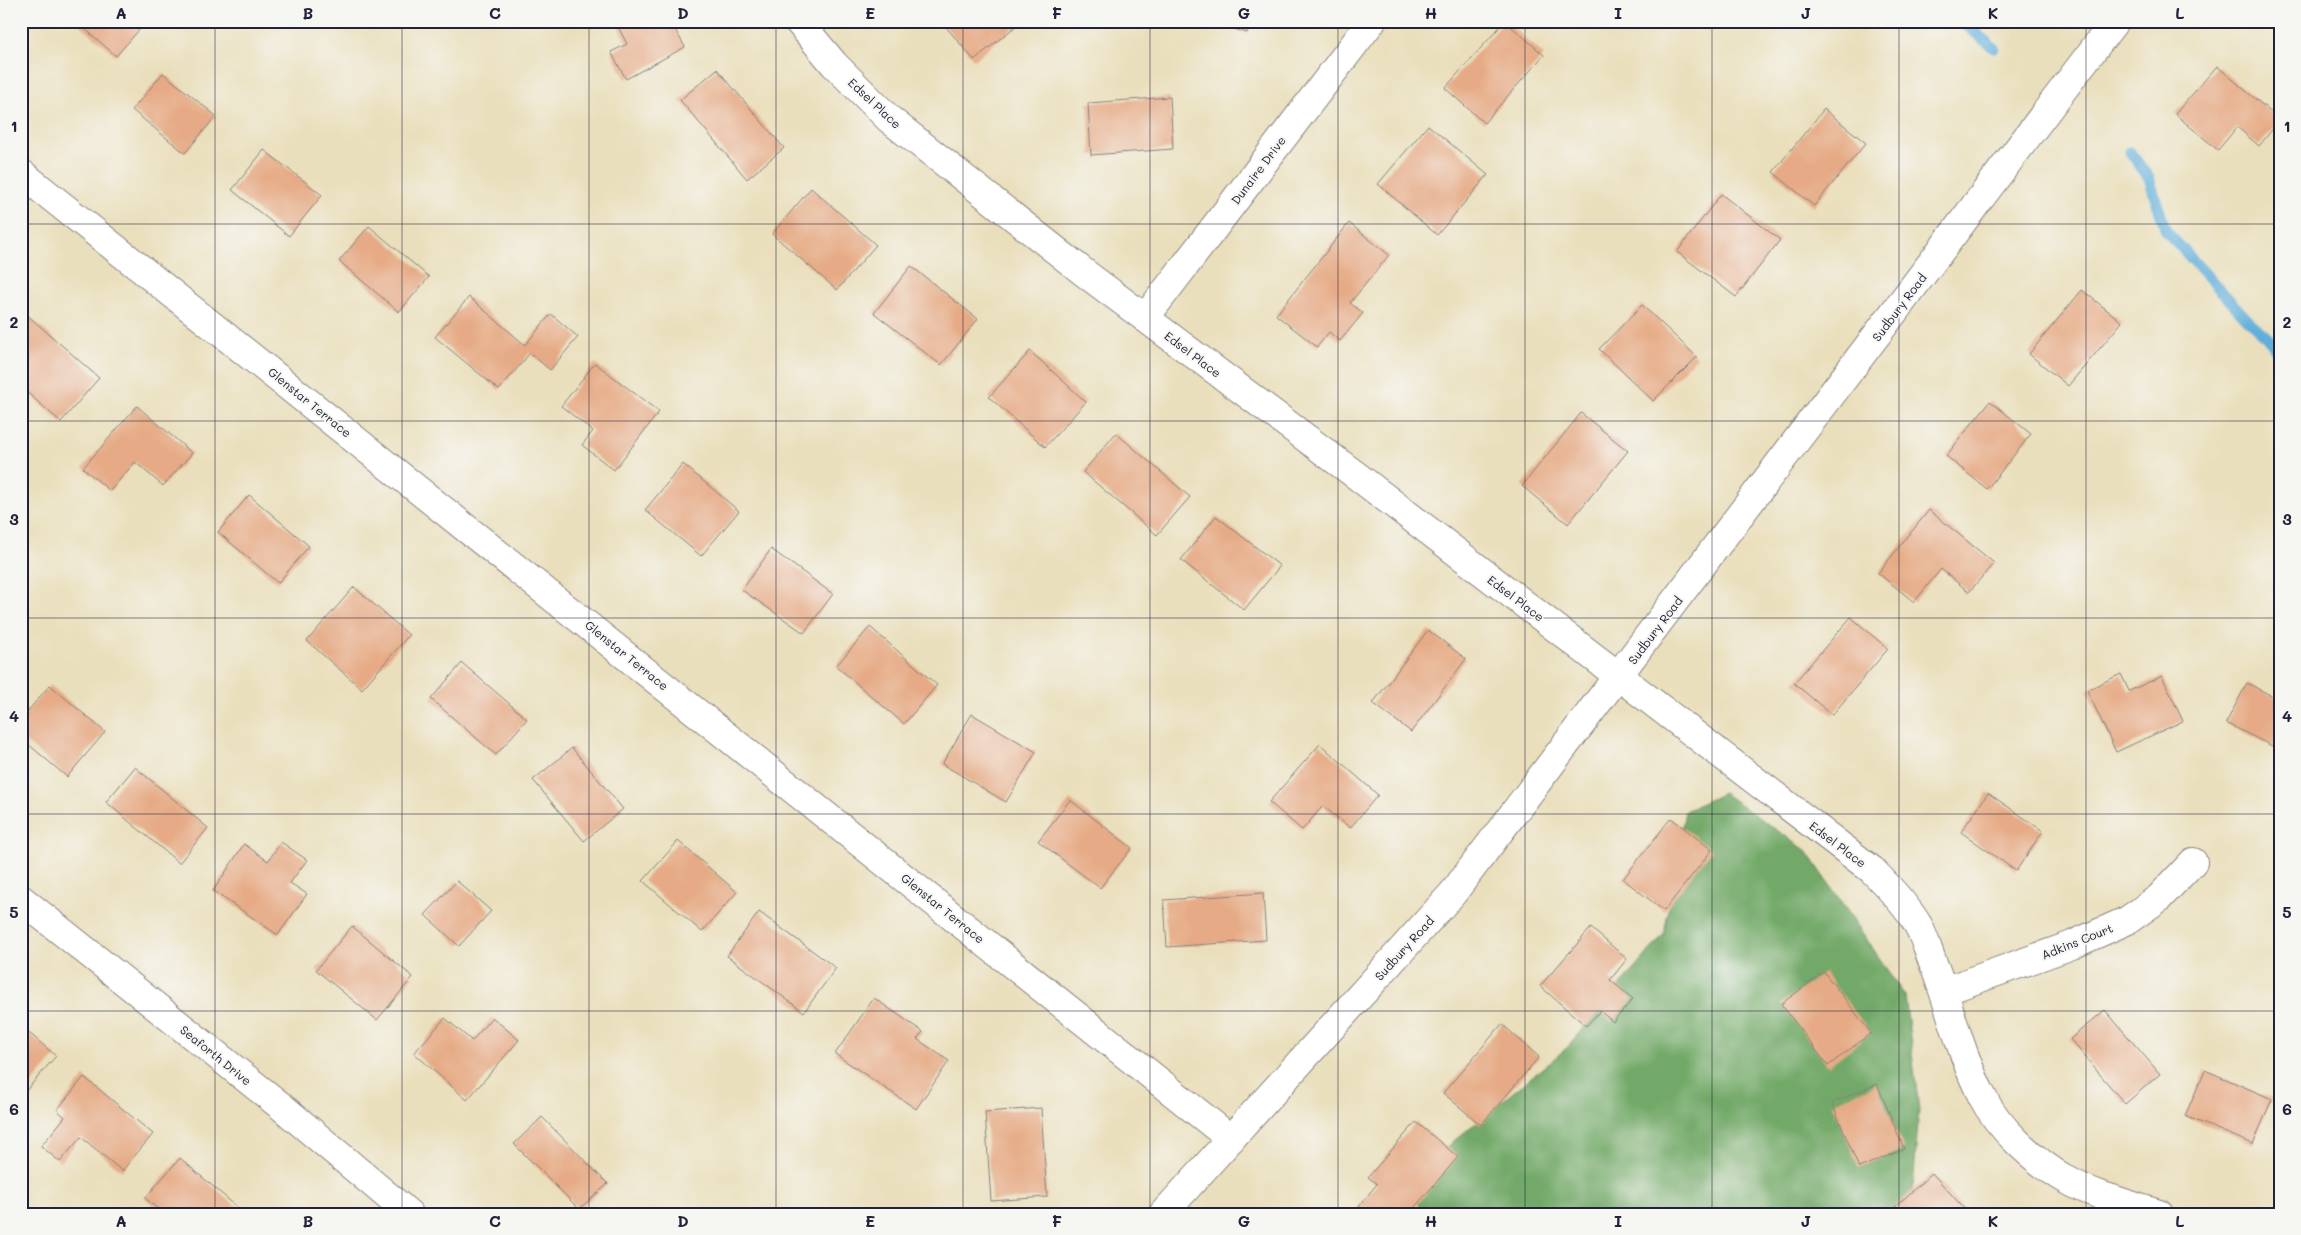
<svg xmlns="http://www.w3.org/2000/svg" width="2301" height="1235" font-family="Mali,sans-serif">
  <rect width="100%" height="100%" fill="#f6f6f2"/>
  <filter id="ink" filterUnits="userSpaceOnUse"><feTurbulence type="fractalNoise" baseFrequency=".02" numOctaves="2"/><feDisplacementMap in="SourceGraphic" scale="10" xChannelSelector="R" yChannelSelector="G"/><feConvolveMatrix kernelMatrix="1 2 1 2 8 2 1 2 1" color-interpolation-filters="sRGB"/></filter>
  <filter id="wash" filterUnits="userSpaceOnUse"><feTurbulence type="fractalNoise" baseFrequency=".0096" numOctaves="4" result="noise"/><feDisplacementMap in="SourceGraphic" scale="20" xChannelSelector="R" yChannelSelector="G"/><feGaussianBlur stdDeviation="1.12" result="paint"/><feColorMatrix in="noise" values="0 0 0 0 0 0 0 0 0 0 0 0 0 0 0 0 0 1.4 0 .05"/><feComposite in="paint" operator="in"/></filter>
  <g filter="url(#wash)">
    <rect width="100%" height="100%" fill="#eadfbc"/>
    <path fill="#72a967" stroke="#4a6651" d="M1723 793 1807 851 1905 996 1919 1110 1911 1214H1420L1416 1172 1568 1047 1664 934 1685 811Z"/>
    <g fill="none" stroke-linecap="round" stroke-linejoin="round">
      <g stroke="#60aeda" stroke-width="11">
        <path d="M1961 21 1994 48"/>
        <path d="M2130 152 2149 178 2166 231 2247 319 2269 339 2280 358"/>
      </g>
    </g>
    <g id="blocks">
      <g fill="#e6ab86">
        <path d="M76 21H147L116 56Z"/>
        <path d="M615 21H670L685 47 626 79 611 52 627 44Z"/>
        <path d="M941 21H1022L974 60Z"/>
        <path d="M1209 21H1251L1247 33Z"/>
        <path d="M1505 21 1544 55 1484 123 1445 88Z"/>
        <path d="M2217 66 2280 120 2259 146 2237 127 2218 150 2175 114Z"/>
        <path d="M717 69 784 148 747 179 680 100Z"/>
        <path d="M163 73 216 116 185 153 132 110Z"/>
        <path d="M1170 97 1173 149 1091 155 1088 103Z"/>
        <path d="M1824 109 1866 143 1814 206 1773 172Z"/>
        <path d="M1428 125 1488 175 1437 235 1378 184Z"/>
        <path d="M264 150 322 195 289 236 232 190Z"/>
        <path d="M811 188 876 245 837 290 772 234Z"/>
        <path d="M1721 194 1780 240 1736 297 1677 252Z"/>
        <path d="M1349 223 1389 255 1350 303 1363 313 1340 341 1329 332 1317 347 1276 315Z"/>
        <path d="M369 226 429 277 399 312 339 261Z"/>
        <path d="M911 266 978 319 941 365 874 313Z"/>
        <path d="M2082 290 2122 322 2068 386 2029 354Z"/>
        <path d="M469 297 525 345 551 314 578 337 550 370 530 353 499 390 435 337Z"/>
        <path d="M1642 305 1697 357 1653 401 1599 349Z"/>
        <path d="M25 313 99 378 61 422 21 387V317Z"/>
        <path d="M1030 351 1086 402 1045 447 989 397Z"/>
        <path d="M595 363 659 412 614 470 582 445 593 431 561 406Z"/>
        <path d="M1990 401 2031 434 1987 489 1946 456Z"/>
        <path d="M137 406 192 453 163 486 135 462 110 491 83 468Z"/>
        <path d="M1581 413 1628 451 1568 524 1522 486Z"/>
        <path d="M1116 433 1190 497 1157 535 1083 472Z"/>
        <path d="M683 464 739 511 701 556 645 510Z"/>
        <path d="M249 495 309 546 278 583 218 532Z"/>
        <path d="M1929 510 1994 563 1969 592 1941 569 1914 602 1878 573Z"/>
        <path d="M1216 516 1280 566 1244 610 1181 560Z"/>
        <path d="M771 549 833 594 804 633 742 590Z"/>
        <path d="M354 587 409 635 362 689 307 641Z"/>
        <path d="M1851 617 1888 649 1832 715 1794 683Z"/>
        <path d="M870 627 937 685 904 724 836 666Z"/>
        <path d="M1428 630 1466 659 1411 732 1373 703Z"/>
        <path d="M462 663 527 719 496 755 431 699Z"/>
        <path d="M2121 674 2129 691 2162 676 2183 721 2116 752 2087 690Z"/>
        <path d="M2247 683 2280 700V750L2226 723Z"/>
        <path d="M50 685 105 732 67 777 21 738V719Z"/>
        <path d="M972 714 1036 752 1006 802 942 764Z"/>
        <path d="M1320 744 1378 795 1350 828 1323 806 1302 830 1269 802Z"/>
        <path d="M572 748 623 809 584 841 533 780Z"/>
        <path d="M135 767 208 828 179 863 106 802Z"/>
        <path d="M1988 793 2043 831 2016 871 1961 832Z"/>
        <path d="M1070 800 1132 848 1100 888 1038 841Z"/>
        <path d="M1671 818 1712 850 1664 911 1623 879Z"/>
        <path d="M678 841 737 892 702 932 643 881Z"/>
        <path d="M281 842 307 860 290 883 307 894 278 935 213 891 244 844 268 861Z"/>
        <path d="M457 881 491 911 459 946 425 915Z"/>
        <path d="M1263 893 1266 940 1167 947 1164 900Z"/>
        <path d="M759 912 836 968 804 1012 727 956Z"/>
        <path d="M352 926 413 977 377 1020 316 970Z"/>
        <path d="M1591 928 1627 959 1610 980 1633 999 1613 1022 1600 1011 1586 1026 1540 986Z"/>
        <path d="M1824 972 1871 1033 1828 1066 1781 1004Z"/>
        <path d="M874 998 923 1032 917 1039 949 1061 916 1109 835 1054Z"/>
        <path d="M2105 1010 2160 1074 2125 1104 2070 1039Z"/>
        <path d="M492 1017 519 1040 467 1100 414 1053 445 1018 472 1041Z"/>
        <path d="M1502 1024 1539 1057 1481 1125 1443 1093Z"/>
        <path d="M21 1026 56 1056 25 1092 21 1088Z"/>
        <path d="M2205 1070 2272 1099 2253 1144 2185 1116Z"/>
        <path d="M84 1077 153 1134 122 1171 81 1137 60 1162 41 1146 65 1117 57 1110Z"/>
        <path d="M1877 1084 1904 1149 1859 1168 1832 1103Z"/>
        <path d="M1041 1108 1047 1197 991 1201 985 1112Z"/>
        <path d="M542 1117 608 1184 579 1209 514 1144Z"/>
        <path d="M1416 1122 1458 1157 1409 1214H1366L1358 1207 1377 1184 1368 1177Z"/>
        <path d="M180 1158 245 1214H164L145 1198Z"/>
        <path d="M1932 1173 1969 1214H1901L1895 1207Z"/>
      </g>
    </g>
  </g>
  <g filter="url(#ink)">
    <use href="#blocks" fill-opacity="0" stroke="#86807c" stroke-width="1"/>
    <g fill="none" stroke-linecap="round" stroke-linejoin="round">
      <defs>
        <g id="minor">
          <path d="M798 21 834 64 889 119 1086 274 1357 476 1872 870C1888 886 1906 905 1918 925 1925 938 1929 954 1935 968 1951 1010 1961 1055 1982 1096 1998 1128 2035 1162 2067 1180 2095 1196 2129 1204 2159 1214"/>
          <path d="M21 173 1231 1139"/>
          <path d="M1145 318 1372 21"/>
          <path d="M21 899 282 1107 409 1214"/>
          <path d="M1944 991 2072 945 2128 920 2159 898 2193 862"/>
          <path d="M1163 1214 1453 893 2115 21"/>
        </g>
      </defs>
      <use href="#minor" stroke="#86807c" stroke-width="30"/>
      <use href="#minor" stroke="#fff" stroke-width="28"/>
    </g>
  </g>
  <path fill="none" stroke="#22223b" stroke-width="1" stroke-opacity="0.55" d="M215 21V1214M402 21V1214M589 21V1214M776 21V1214M963 21V1214M1150 21V1214M1338 21V1214M1525 21V1214M1712 21V1214M1899 21V1214M2086 21V1214M21 224H2280M21 421H2280M21 618H2280M21 814H2280M21 1011H2280"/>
  <g text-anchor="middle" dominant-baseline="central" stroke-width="4" stroke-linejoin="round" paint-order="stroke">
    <g font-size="12" fill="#22223b" stroke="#f6f6f2">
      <text transform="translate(875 103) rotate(43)">Edsel Place</text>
      <text transform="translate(1258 170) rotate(-53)">Dunaire Drive</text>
      <text transform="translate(1899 307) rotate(-53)">Sudbury Road</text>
      <text transform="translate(1193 354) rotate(37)">Edsel Place</text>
      <text transform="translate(310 402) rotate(39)">Glenstar Terrace</text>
      <text transform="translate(1516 598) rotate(37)">Edsel Place</text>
      <text transform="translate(1655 630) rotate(-53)">Sudbury Road</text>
      <text transform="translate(627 655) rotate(39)">Glenstar Terrace</text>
      <text transform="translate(1838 844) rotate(37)">Edsel Place</text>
      <text transform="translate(943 908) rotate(39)">Glenstar Terrace</text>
      <text transform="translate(2077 941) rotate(-22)">Adkins Court</text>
      <text transform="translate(1404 948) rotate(-48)">Sudbury Road</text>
      <text transform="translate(216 1055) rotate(39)">Seaforth Drive</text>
    </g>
  </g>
  <rect width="2301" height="1235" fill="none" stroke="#f6f6f2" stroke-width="55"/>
  <rect x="28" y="28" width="2246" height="1180" fill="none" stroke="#22223b" stroke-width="2"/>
  <g font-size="16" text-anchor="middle" font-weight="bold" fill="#22223b">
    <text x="121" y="19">A</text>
    <text x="308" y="19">B</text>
    <text x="495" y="19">C</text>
    <text x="683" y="19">D</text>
    <text x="870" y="19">E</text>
    <text x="1057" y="19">F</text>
    <text x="1244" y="19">G</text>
    <text x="1431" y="19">H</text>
    <text x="1618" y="19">I</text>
    <text x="1806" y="19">J</text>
    <text x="1993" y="19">K</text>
    <text x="2180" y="19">L</text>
    <text x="14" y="132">1</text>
    <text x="2287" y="132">1</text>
    <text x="14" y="328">2</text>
    <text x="2287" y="328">2</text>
    <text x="14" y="525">3</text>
    <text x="2287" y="525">3</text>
    <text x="14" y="722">4</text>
    <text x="2287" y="722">4</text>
    <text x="14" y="918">5</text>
    <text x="2287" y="918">5</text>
    <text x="14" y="1115">6</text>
    <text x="2287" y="1115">6</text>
    <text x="121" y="1227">A</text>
    <text x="308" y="1227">B</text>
    <text x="495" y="1227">C</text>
    <text x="683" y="1227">D</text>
    <text x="870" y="1227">E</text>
    <text x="1057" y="1227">F</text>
    <text x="1244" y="1227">G</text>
    <text x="1431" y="1227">H</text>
    <text x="1618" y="1227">I</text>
    <text x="1806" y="1227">J</text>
    <text x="1993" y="1227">K</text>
    <text x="2180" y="1227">L</text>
  </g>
</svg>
